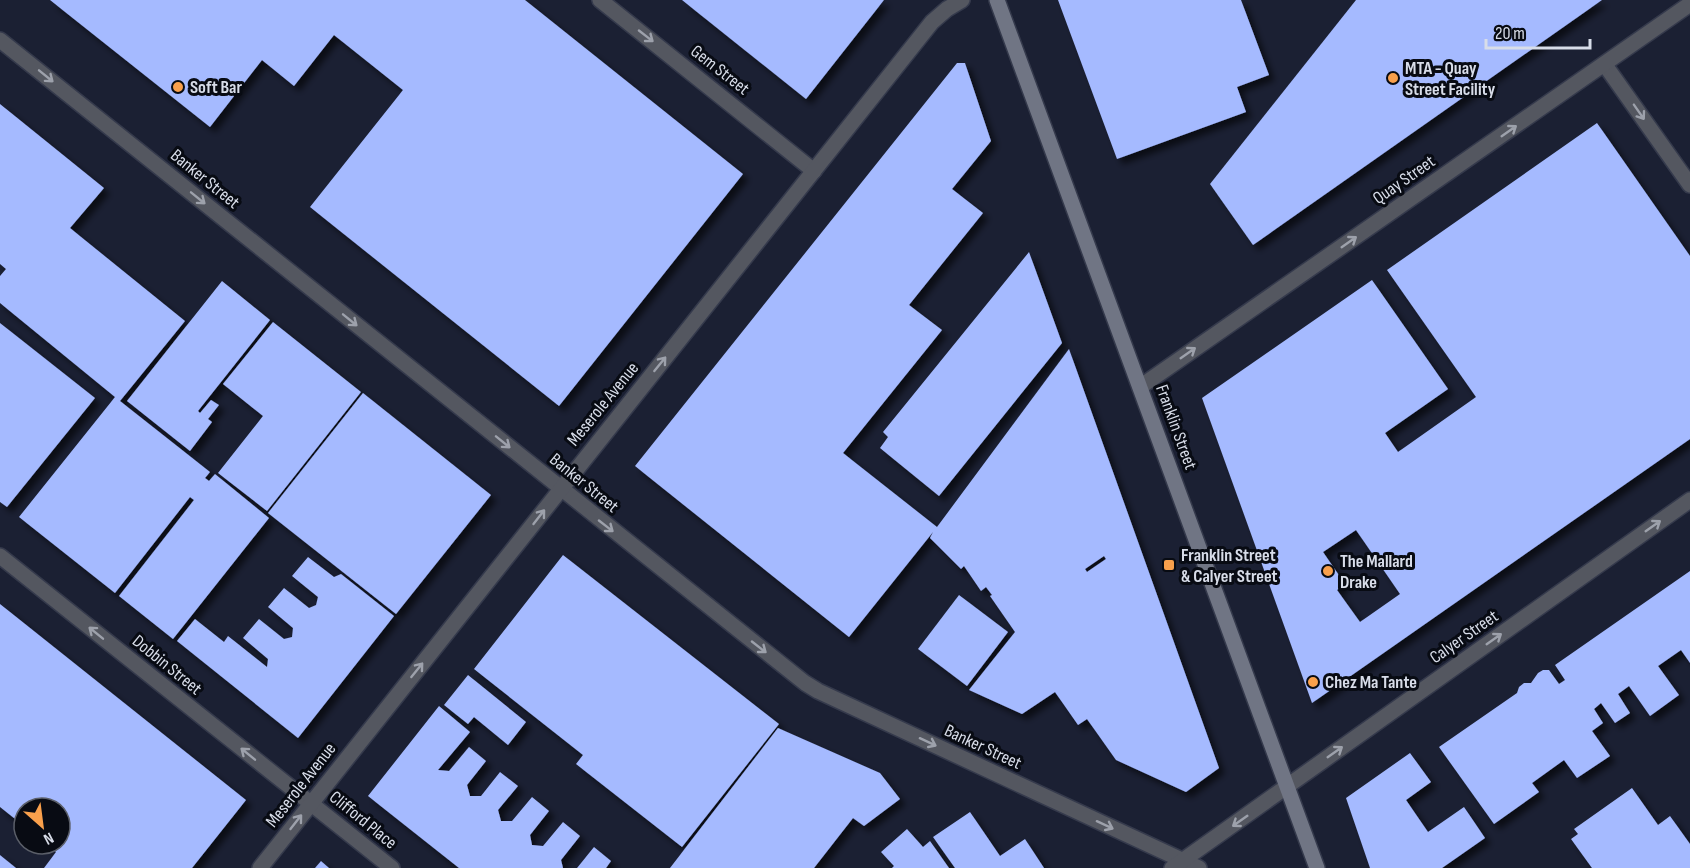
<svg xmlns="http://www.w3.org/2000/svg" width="1690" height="868" font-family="'Sofia Sans Condensed',sans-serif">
  <defs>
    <filter id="shadow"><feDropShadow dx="5.5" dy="5.5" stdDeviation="3" flood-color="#0009"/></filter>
  </defs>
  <rect width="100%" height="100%" fill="#1b2033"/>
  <g fill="#a5baff" fill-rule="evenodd" filter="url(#shadow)">
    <path d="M50 0H525L743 174 559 406 310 207 403 90 334 35 294 86 262 60 210 127Z"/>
    <path d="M682 0H884L806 99Z"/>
    <path d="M1058 0H1241L1269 75 1237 87 1246 112 1117 159Z"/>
    <path d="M1356 0H1602L1253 245 1210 184Z"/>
    <path d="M957 63H965L991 141 952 189 983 213 909 305 942 330 843 453 937 527 1069 349 1219 768 1186 792 1116 760 1087 719 1078 725 1055 692 1022 714 969 690 1015 632 990 596 992 595 986 587 981 591 964 566 961 569 930 538 933 532 849 637 635 466ZM1104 556 1106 559 1087 572 1085 569Z"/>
    <path d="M0 104 104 188 70 228 185 321 120 401 210 472 205 478 209 481 215 474 269 518 173 639 119 596 194 500 190 497 115 593 19 517 115 397 0 303V276L6 269 0 264Z"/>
    <path d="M1597 123 1690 256V439L1312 703 1202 398 1372 280 1448 389 1385 433 1398 452 1476 397 1387 270ZM1356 530 1400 594 1360 622 1337 590 1345 584 1323 552Z"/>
    <path d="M1029 252 1062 343 939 496 880 448 888 437 883 432Z"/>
    <path d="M222 281 270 320 198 411 200 413 211 400 219 405 208 419 212 422 190 451 127 401Z"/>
    <path d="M273 322 361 392 267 511 218 473 263 416 223 384Z"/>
    <path d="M0 323 95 398 7 507 0 502Z"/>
    <path d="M363 393 491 495 396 614 268 513Z"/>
    <path d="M563 555 779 724 682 847 576 764 583 755 474 669Z"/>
    <path d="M308 557 334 577 341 574 394 616 298 738 177 641 195 619 224 642 228 636 267 667 268 659 243 638 259 619 284 639 292 637 293 628 268 607 284 588 309 608 316 605 318 597 292 576Z"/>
    <path d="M1690 571V663L1681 650 1658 666 1679 695 1650 716 1629 686 1618 694 1630 713 1615 723 1601 703 1594 709 1603 723 1592 731 1610 756 1577 778 1564 760 1532 783 1539 792 1494 824 1439 747 1517 693 1519 687 1524 683H1531L1538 673 1543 670H1549L1559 684 1565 680 1555 665Z"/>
    <path d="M959 595 1008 632 967 686 918 649Z"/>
    <path d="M0 604 246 800 192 868H44L56 852 47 844H60V808H24V826L0 807Z"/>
    <path d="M468 675 526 722 508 745 474 717 468 724 444 705Z"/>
    <path d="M439 706 470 732 438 770 449 771 469 747 486 761 467 785 470 796H481L500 772 518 786 498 810 501 821H512L532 797 549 811 530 835 532 845 543 846 563 822 580 836 561 860 563 868H459L368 796Z"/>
    <path d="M778 728 880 773 900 799 864 826 853 818 814 868H670Z"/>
    <path d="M1410 753 1431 782 1406 800 1428 832 1464 807 1485 838 1442 868H1370L1346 798Z"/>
    <path d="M1632 788 1658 825 1670 816 1690 844V868H1592L1571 839 1578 834 1574 829Z"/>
    <path d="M970 812 1000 856 1025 839 1044 868H955L933 837Z"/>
    <path d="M907 829 923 847 930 841 949 868H892L894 866 881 852Z"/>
    <path d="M594 847 611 861 606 868H577Z"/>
    <path d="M0 855 16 868H0Z"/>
    <path d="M321 861 329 868H315Z"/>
  </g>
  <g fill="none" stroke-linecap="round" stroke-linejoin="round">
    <defs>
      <g id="street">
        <path d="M600 0 814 171"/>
        <path d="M0 40 805 683 818 691 1199 868"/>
        <path d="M1605 65 1690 185"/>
        <path d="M1140 387 1690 4"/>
        <path d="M0 556 392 868"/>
        <path d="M260 868 932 22 947 9 962 0"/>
        <path d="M1172 868 1690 500"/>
      </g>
      <path id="secondary" d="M997 0 1317 868"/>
    </defs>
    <use href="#street" stroke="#353a4c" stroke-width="18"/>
    <use href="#secondary" stroke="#353a4c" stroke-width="18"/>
    <use href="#street" stroke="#545760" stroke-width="15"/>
    <use href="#secondary" stroke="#707584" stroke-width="15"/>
  </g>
  <defs><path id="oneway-shaft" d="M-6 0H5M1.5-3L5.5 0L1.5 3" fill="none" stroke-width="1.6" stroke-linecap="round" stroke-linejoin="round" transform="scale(1.5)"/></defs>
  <g stroke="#9da1ab">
    <use href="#oneway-shaft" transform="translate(646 36) rotate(38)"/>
    <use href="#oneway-shaft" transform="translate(46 76) rotate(39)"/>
    <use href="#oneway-shaft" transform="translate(1639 112) rotate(55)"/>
    <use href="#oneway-shaft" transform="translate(1509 131) rotate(-35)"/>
    <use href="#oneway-shaft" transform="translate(198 198) rotate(39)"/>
    <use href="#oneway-shaft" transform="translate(1349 242) rotate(-35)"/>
    <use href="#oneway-shaft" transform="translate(350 320) rotate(39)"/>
    <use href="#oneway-shaft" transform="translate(1188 353) rotate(-35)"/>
    <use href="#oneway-shaft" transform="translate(660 364) rotate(-51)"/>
    <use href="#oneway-shaft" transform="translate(503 442) rotate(39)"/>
    <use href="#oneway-shaft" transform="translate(539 517) rotate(-52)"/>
    <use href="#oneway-shaft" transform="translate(606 526) rotate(38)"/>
    <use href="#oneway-shaft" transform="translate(1653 526) rotate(-35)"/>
    <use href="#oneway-shaft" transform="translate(96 633) rotate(-141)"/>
    <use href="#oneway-shaft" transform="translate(1494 639) rotate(-35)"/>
    <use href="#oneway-shaft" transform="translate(759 647) rotate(38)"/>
    <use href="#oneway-shaft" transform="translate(417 670) rotate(-51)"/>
    <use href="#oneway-shaft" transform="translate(928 742) rotate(25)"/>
    <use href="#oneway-shaft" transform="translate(1335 752) rotate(-35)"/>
    <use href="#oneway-shaft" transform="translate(248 754) rotate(-141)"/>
    <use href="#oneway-shaft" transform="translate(1240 821) rotate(145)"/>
    <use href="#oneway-shaft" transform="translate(296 822) rotate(-52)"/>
    <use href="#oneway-shaft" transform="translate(1105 825) rotate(25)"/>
  </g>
  <g fill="#f9a04c" stroke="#080b13" stroke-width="2">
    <circle cx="1393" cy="78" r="6"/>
    <circle cx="178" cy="87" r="6"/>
    <rect x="1163" y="559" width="12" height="12" rx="3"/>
    <circle cx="1328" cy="571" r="6"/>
    <circle cx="1313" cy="682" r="6"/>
  </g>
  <g text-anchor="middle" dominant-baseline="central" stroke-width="6" stroke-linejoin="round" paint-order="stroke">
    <g font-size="18" font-weight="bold" fill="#d8dde9" stroke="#080b13" text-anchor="start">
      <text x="1405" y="68">MTA - Quay<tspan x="1405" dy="21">Street Facility</tspan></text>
      <text x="190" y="87">Soft Bar</text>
      <text x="1181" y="555">Franklin Street<tspan x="1181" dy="21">&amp; Calyer Street</tspan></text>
      <text x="1340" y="561">The Mallard<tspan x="1340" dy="21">Drake</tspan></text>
      <text x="1325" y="682">Chez Ma Tante</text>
    </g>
    <g font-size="18" fill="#d8dde9" stroke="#080b13">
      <text transform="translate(720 70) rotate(38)">Gem Street</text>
      <text transform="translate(205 179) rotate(39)">Banker Street</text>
      <text transform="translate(1404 180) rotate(-35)">Quay Street</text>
      <text transform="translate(603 404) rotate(-51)">Meserole Avenue</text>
      <text transform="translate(1176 427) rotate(70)">Franklin Street</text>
      <text transform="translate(584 483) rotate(39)">Banker Street</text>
      <text transform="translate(1464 637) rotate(-35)">Calyer Street</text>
      <text transform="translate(167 665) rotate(39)">Dobbin Street</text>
      <text transform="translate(983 747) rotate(25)">Banker Street</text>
      <text transform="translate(301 785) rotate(-52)">Meserole Avenue</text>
      <text transform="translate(363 820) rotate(39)">Clifford Place</text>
    </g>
  </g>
  <g transform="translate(42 826) rotate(152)"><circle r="28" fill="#080b13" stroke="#5b5f69" stroke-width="1.5"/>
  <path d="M0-4.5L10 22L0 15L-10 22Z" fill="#f9a04c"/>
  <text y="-9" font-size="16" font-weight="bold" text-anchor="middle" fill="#d8dde9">N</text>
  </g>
  <path d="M1486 39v9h104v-9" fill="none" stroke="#d8dde9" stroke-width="3"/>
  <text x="1495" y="39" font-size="18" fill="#d8dde9" stroke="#080b13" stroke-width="4.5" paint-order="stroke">20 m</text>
</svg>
